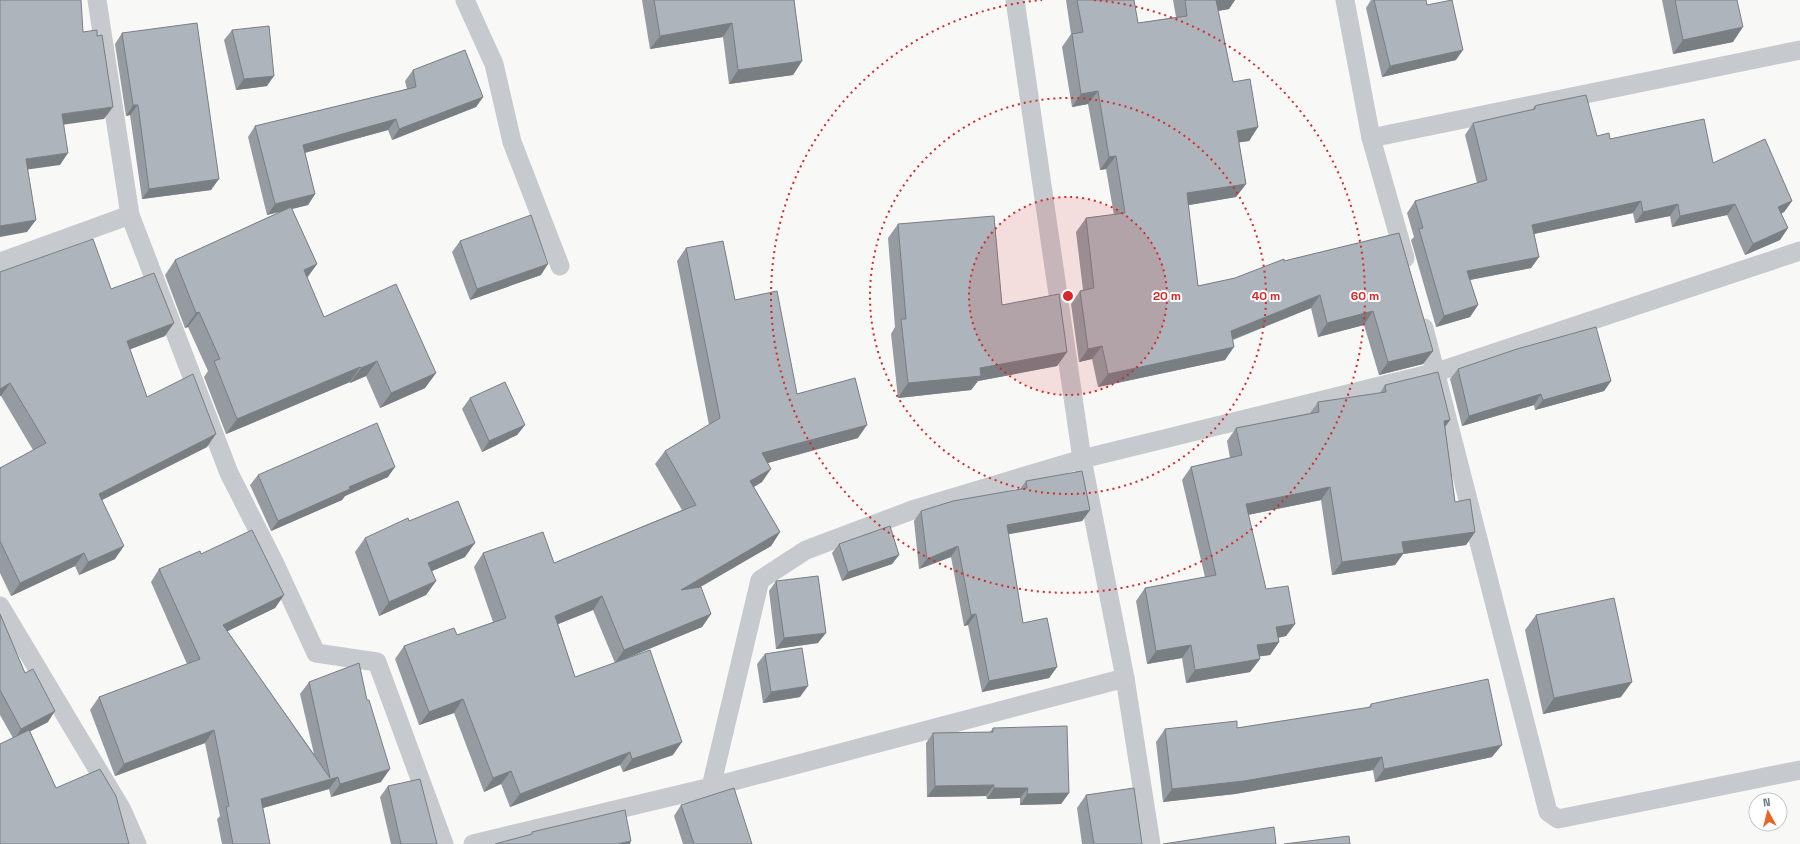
<svg xmlns="http://www.w3.org/2000/svg" width="1800" height="844" font-family="'Space Grotesk',sans-serif">
  <rect width="100%" height="100%" fill="#f8f8f6"/>
  <g fill="none" stroke-linecap="round" stroke-linejoin="round">
    <g stroke="#c6c9cd" stroke-width="19">
      <path d="M97 0 130 215 229 473 275 564 316 653 377 662 444 844"/>
      <path d="M465 0 494 64 512 142 560 266"/>
      <path d="M1015 0 1082 459 1125 678 1151 844"/>
      <path d="M1345 0 1371 138 1405 258"/>
      <path d="M1371 138 1800 50"/>
      <path d="M0 262 130 215"/>
      <path d="M1424 328 1548 812 1558 819 1800 770"/>
      <path d="M0 606 122 810 137 844"/>
      <path d="M711 787 760 580 806 550 915 509 1082 459 1437 372 1800 251"/>
      <path d="M473 844 711 787 1125 678"/>
    </g>
  </g>
  <g fill="#959ba1" fill-rule="evenodd">
    <path d="M642 0H794L802 61 793 75 729 84 723 37 650 49Z"/>
    <path d="M1066 0H1134L1138 23 1176 17 1173 0H1235L1229 9 1218 11 1233 82 1258 127 1249 141 1239 142 1246 184 1236 197 1188 205 1198 286 1235 278 1284 261 1399 233 1433 351 1423 364 1379 375 1364 325 1318 337 1311 308 1233 340 1225 360 1098 387 1092 359 1079 362 1071 304 1080 291 1083 290 1076 232 1086 218 1114 215 1106 169 1100 170 1088 104 1072 107 1062 47 1071 34Z"/>
    <path d="M1371 0H1426L1427 5 1456 60 1382 77 1366 8Z"/>
    <path d="M1662 0H1737L1733 42 1673 54Z"/>
    <path d="M232 30 267 86 236 90 224 40Z"/>
    <path d="M122 33 211 190 142 199 130 115 126 116 115 44Z"/>
    <path d="M413 70 483 97 476 107 392 140 388 130 305 153 315 194 308 205 292 209 317 264 307 278 324 317 436 373 425 388 380 408 366 376 350 383V382L226 434 204 377 208 371 188 327 185 328 165 275 175 260 282 211 267 215 248 137 255 126 407 89 405 81Z"/>
    <path d="M1535 106 1597 136 1713 163 1792 201 1784 212 1781 214 1788 228 1780 240 1745 255 1727 215 1672 227 1670 216 1635 223 1633 213 1534 234 1539 257 1531 268 1470 280 1478 305 1470 317 1436 327 1411 240 1414 237 1407 213 1415 201 1477 183 1465 135 1473 123 1532 110Z"/>
    <path d="M898 224 1002 305 1067 352 1057 366 978 381 971 390 898 398 891 334 895 327 888 238Z"/>
    <path d="M460 241 541 275 470 300 452 252Z"/>
    <path d="M686 248 735 300 797 394 858 438 768 463 762 482 754 487 780 532 771 546 699 588 711 614 702 627 617 662 673 755 623 772 620 765 510 807 501 784 484 792 454 713 419 725 395 659 404 646 457 635 493 622 474 567 483 553 554 563 682 510 655 464 665 451 709 425 677 261ZM593 610 615 663 575 677 558 624Z"/>
    <path d="M0 272 111 289 165 336 130 349 147 397 207 447 102 500 115 559 79 575 75 566 11 596 0 573V467V468L33 450 1 396Z"/>
    <path d="M1458 369 1611 381 1604 391 1535 410 1534 405 1462 426 1450 379Z"/>
    <path d="M1385 385 1450 420 1445 427 1455 502 1475 532 1466 545 1403 554 1395 565 1332 575 1321 500 1248 515 1266 589 1295 624 1286 636 1278 638 1279 642 1270 655 1259 656 1260 659 1250 672 1186 683 1182 658 1147 664 1136 601 1145 588 1205 577 1182 480 1191 467 1230 458 1227 441 1236 428 1310 413 1318 402 1380 393Z"/>
    <path d="M470 398 525 425 517 435 482 452 462 409Z"/>
    <path d="M258 475 388 477 345 496 342 500 271 531 250 485Z"/>
    <path d="M1026 481 1090 510 1082 521 1008 534 1023 623 1057 667 1049 678 982 692 968 625 964 626 951 557 919 569 914 521 921 511 1020 489Z"/>
    <path d="M409 521 465 557 432 571 436 581 426 595 379 616 355 552 365 538Z"/>
    <path d="M839 544 899 555 892 564 842 581 832 553Z"/>
    <path d="M201 554 284 595 275 608 227 631 314 754 300 694 309 682 381 782 331 797 329 789 263 808 270 844H222L217 819 220 816 205 743 115 776 90 710 99 697 187 664 151 582 159 569Z"/>
    <path d="M776 581 818 643 776 649 769 591Z"/>
    <path d="M0 614 25 673 48 722 30 731 56 788 0 844 13 738 0 715Z"/>
    <path d="M1536 615 1621 697 1543 714 1525 630Z"/>
    <path d="M765 654 800 697 763 703 757 664Z"/>
    <path d="M1371 704 1492 757 1375 782 1373 770 1235 794 1163 802 1156 742 1165 729 1237 728 1368 708Z"/>
    <path d="M993 728 1069 793 1061 804 1020 805V798L987 799 986 796 927 797 926 743 933 733 990 732Z"/>
    <path d="M388 786 437 844H391L380 797Z"/>
    <path d="M1086 795 1142 844H1082L1077 808Z"/>
    <path d="M681 805 752 844H683L674 816Z"/>
  </g>
  <g fill="#797e83">
    <path d="M1215 0H1235L1229 9 1206 13Z"/>
    <path d="M732 23 723 37 650 49 660 36Z"/>
    <path d="M1743 27 1733 42 1673 54 1683 40Z"/>
    <path d="M1463 50 1456 60 1382 77 1390 66Z"/>
    <path d="M802 61 793 75 729 84 738 70Z"/>
    <path d="M274 76 267 86 236 90 244 79Z"/>
    <path d="M1098 91 1088 104 1072 107 1081 94Z"/>
    <path d="M483 97 476 107 392 140 399 129Z"/>
    <path d="M133 105H138L130 115 126 116Z"/>
    <path d="M113 107 104 119 54 126 62 114Z"/>
    <path d="M396 119 388 130 296 155 303 145Z"/>
    <path d="M1258 127 1249 141 1228 144 1237 131Z"/>
    <path d="M68 153 60 165 17 171 26 159Z"/>
    <path d="M1116 156 1106 169 1100 170 1109 157Z"/>
    <path d="M219 179 211 190 142 199 149 189Z"/>
    <path d="M1246 184 1236 197 1178 207 1187 193Z"/>
    <path d="M315 194 308 205 267 215 275 204Z"/>
    <path d="M1641 201 1633 213 1524 236 1532 225Z"/>
    <path d="M1792 201 1784 212 1770 218 1778 207Z"/>
    <path d="M1678 204 1670 216 1635 223 1643 212Z"/>
    <path d="M1735 204 1727 215 1672 227 1680 216Z"/>
    <path d="M36 220 27 232 0 237V226Z"/>
    <path d="M1788 228 1780 240 1745 255 1753 244Z"/>
    <path d="M1539 257 1531 268 1459 282 1467 271Z"/>
    <path d="M317 264 306 279 304 270Z"/>
    <path d="M548 264 541 275 470 300 477 289Z"/>
    <path d="M1320 295 1311 308 1221 344 1231 331Z"/>
    <path d="M1478 305 1470 317 1436 327 1444 316Z"/>
    <path d="M1373 311 1364 325 1318 337 1327 323Z"/>
    <path d="M199 312 188 327 185 328 196 313Z"/>
    <path d="M174 323 165 336 118 354 127 341Z"/>
    <path d="M1102 346 1092 359 1079 362 1088 349Z"/>
    <path d="M1234 347 1225 360 1098 387 1108 374Z"/>
    <path d="M1433 351 1423 364 1379 375 1388 362Z"/>
    <path d="M1067 352 1057 366 978 381 971 390 898 398 908 383 980 368Z"/>
    <path d="M377 361 366 376 350 383 361 368Z"/>
    <path d="M360 367 350 382 226 434 237 419Z"/>
    <path d="M436 373 425 388 380 408 391 393Z"/>
    <path d="M1611 381 1604 391 1535 410 1543 400Z"/>
    <path d="M10 383 1 396H0V389Z"/>
    <path d="M1541 394 1534 405 1462 426 1469 416Z"/>
    <path d="M1450 420 1441 432 1444 421Z"/>
    <path d="M525 425 517 435 482 452 489 441Z"/>
    <path d="M867 425 858 438 753 467 762 453Z"/>
    <path d="M216 434 207 447 90 506 99 494Z"/>
    <path d="M395 467 388 477 345 496 342 500 271 531 278 521 349 487Z"/>
    <path d="M771 469 762 482 741 494 750 481Z"/>
    <path d="M1330 487 1321 500 1237 517 1246 504Z"/>
    <path d="M1090 510 1082 521 999 536 1007 525Z"/>
    <path d="M780 532 771 546 672 603 681 590Z"/>
    <path d="M1475 532 1466 545 1403 554 1395 565 1332 575 1342 562 1402 542Z"/>
    <path d="M475 543 465 557 418 577 428 563Z"/>
    <path d="M124 546 115 559 79 575 88 562Z"/>
    <path d="M958 546 951 557 919 569 927 559Z"/>
    <path d="M84 553 75 566 11 596 20 583Z"/>
    <path d="M899 555 892 564 842 581 848 572Z"/>
    <path d="M436 581 426 595 379 616 389 602Z"/>
    <path d="M284 595 275 608 214 638 223 625Z"/>
    <path d="M602 596 593 610 546 629 555 616Z"/>
    <path d="M711 614 702 627 615 663 624 650Z"/>
    <path d="M976 614 968 625 964 626 971 615Z"/>
    <path d="M1295 624 1286 636 1267 640 1276 627Z"/>
    <path d="M826 633 818 643 776 649 784 638Z"/>
    <path d="M1279 642 1270 655 1248 658 1257 645Z"/>
    <path d="M1191 645 1182 658 1147 664 1156 651Z"/>
    <path d="M1260 659 1250 672 1186 683 1195 670Z"/>
    <path d="M1057 667 1049 678 982 692 989 681Z"/>
    <path d="M1632 682 1621 697 1543 714 1554 698Z"/>
    <path d="M808 686 800 697 763 703 771 692Z"/>
    <path d="M463 699 454 713 419 725 429 712Z"/>
    <path d="M55 711 48 722 14 740 21 729Z"/>
    <path d="M214 730 205 743 115 776 124 764Z"/>
    <path d="M682 742 673 755 623 772 632 759Z"/>
    <path d="M1502 745 1492 757 1375 782 1384 769Z"/>
    <path d="M630 752 620 765 510 807 520 794Z"/>
    <path d="M1382 757 1373 770 1235 794 1163 802 1172 789Z"/>
    <path d="M390 769 381 782 331 797 340 784Z"/>
    <path d="M511 771 501 784 484 792 493 778Z"/>
    <path d="M338 777 329 789 252 811 261 799Z"/>
    <path d="M994 785 986 796 927 797 935 786Z"/>
    <path d="M994 788H1028L1020 798 987 799Z"/>
    <path d="M1069 793 1061 804 1020 805 1027 794Z"/>
    <path d="M631 841 630 844H617Z"/>
  </g>
  <g fill="#adb4bb" stroke="#797e83">
    <path d="M0 0H81L83 32 97 30V36L102 35 113 107 62 114 68 153 26 159 36 220 0 226Z"/>
    <path d="M654 0H794L802 61 738 70 732 23 660 36Z"/>
    <path d="M1077 0H1134L1138 23 1187 16 1185 0H1216L1233 82 1250 79 1258 127 1237 131 1246 184 1187 193 1198 286 1235 278 1284 259V261L1399 233 1433 351 1388 362 1373 311 1327 323 1320 295 1231 331 1234 347 1108 374 1102 346 1088 349 1080 291 1094 288 1086 218 1125 213 1116 156 1109 157 1098 91 1081 94 1072 34 1083 32Z"/>
    <path d="M1374 0H1426L1427 5 1452 0 1463 50 1390 66Z"/>
    <path d="M1675 0H1737L1743 27 1683 40Z"/>
    <path d="M197 23 219 179 149 189 138 105H133L122 33Z"/>
    <path d="M269 26 274 76 244 79 232 30Z"/>
    <path d="M465 50 483 97 399 129 396 119 303 145 315 194 275 204 255 126 416 87 413 70Z"/>
    <path d="M1586 95 1597 136 1609 133 1610 139 1704 119 1713 163 1765 139 1792 201 1778 207 1788 228 1753 244 1735 204 1680 216 1678 204 1643 212 1641 201 1532 225 1539 257 1467 271 1478 305 1444 316 1419 229 1423 228 1415 201 1487 180 1473 123 1535 109V106L1538 105Z"/>
    <path d="M291 207 317 264 304 270 324 317 396 284 436 373 391 393 377 361 361 368 360 367 237 419 214 361 220 359 199 312 196 313 175 260Z"/>
    <path d="M531 215 548 264 477 289 460 241Z"/>
    <path d="M994 216 1002 305 1059 294 1067 352 980 368 981 376 908 383 901 319H906L898 224Z"/>
    <path d="M93 239 111 289 154 273 174 323 127 341 147 397 193 374 216 434 99 494 124 546 88 562 84 553 20 583 0 541V467V468L46 443 10 383 0 389V272Z"/>
    <path d="M723 241 735 300 777 291 797 394 855 378 867 425 762 453 771 469 750 481 780 532 681 590 701 587 711 614 624 650 602 596 555 616 575 677 650 650 682 742 632 759 630 752 520 794 511 771 493 778 463 699 429 712 404 646 454 628 457 635 506 618 483 553 543 532 554 563 696 505 665 451 720 418 686 248Z"/>
    <path d="M1596 327 1611 381 1543 400 1541 394 1469 416 1458 369 1517 349Z"/>
    <path d="M1438 372 1450 420 1444 421 1455 502 1470 499 1475 532 1402 542 1404 553 1342 562 1330 487 1246 504 1266 589 1288 586 1295 624 1276 627 1279 642 1257 645 1260 659 1195 670 1191 645 1156 651 1145 588 1216 575 1191 467 1242 455 1236 428 1319 412 1318 402 1386 392 1385 385Z"/>
    <path d="M505 382 525 425 489 441 470 398Z"/>
    <path d="M377 423 395 467 349 487 350 489 278 521 258 475Z"/>
    <path d="M1082 471 1090 510 1007 525 1023 623 1047 618 1057 667 989 681 976 614 971 615 958 546 927 559 921 511 953 501 1027 488 1026 481Z"/>
    <path d="M458 501 475 543 428 563 436 581 389 602 365 538 408 518 409 521Z"/>
    <path d="M890 526 899 555 848 572 839 544Z"/>
    <path d="M252 530 284 595 223 625 330 778 309 682 359 663 367 700H369L390 769 340 784 338 777 261 799 270 844H233L226 807 229 806 214 730 124 764 99 697 200 659 159 569 200 551 201 554Z"/>
    <path d="M818 576 826 633 784 638 776 581Z"/>
    <path d="M1614 598 1632 682 1554 698 1536 615Z"/>
    <path d="M0 614 25 673 33 669 55 711 21 729 0 690Z"/>
    <path d="M802 648 808 686 771 692 765 654Z"/>
    <path d="M1488 679 1502 745 1384 769 1382 757 1244 781 1172 789 1165 729 1237 721V728L1371 707V704Z"/>
    <path d="M1067 726 1069 793 1027 794 1028 788H994V785L935 786 933 733 993 732V728Z"/>
    <path d="M29 730 56 788 100 769 116 796 129 844H0V744Z"/>
    <path d="M420 779 437 844H401L388 786Z"/>
    <path d="M734 788 752 844H694L681 805Z"/>
    <path d="M1134 788 1142 844H1094L1086 795Z"/>
    <path d="M625 810 631 841 617 844H495L532 834V832Z"/>
    <path d="M1274 827 1276 844H1163Z"/>
    <path d="M1349 836 1350 844H1284Z"/>
  </g>
  <circle cx="1068" cy="296" r="99" fill="#d62828" fill-opacity=".12"/>
  <g fill="none" stroke="#d62828" stroke-width="2" stroke-dasharray="2 4">
    <circle cx="1068" cy="296" r="99"/>
    <circle cx="1068" cy="296" r="198"/>
    <path d="M1094 0A297 297 0 1 1 1042 0"/>
  </g>
  <circle cx="1068" cy="296" r="6" fill="#d62828" stroke="#fff" stroke-width="2"/>
  <g font-size="12" text-anchor="middle" font-weight="bold" fill="#d62828" stroke="#fff" stroke-width="4" stroke-linejoin="round" paint-order="stroke">
    <text x="1167" y="300">20 m</text>
    <text x="1266" y="300">40 m</text>
    <text x="1365" y="300">60 m</text>
  </g>
  <g transform="translate(1768 812) rotate(353)"><circle r="19" fill="#ffffff" stroke="#c2c8cf"/>
  <path d="M0-3L7 15L0 10L-7 15Z" fill="#e66628"/>
  <text y="-6" font-size="11" font-weight="bold" text-anchor="middle" fill="#677687">N</text>
  </g>
</svg>
